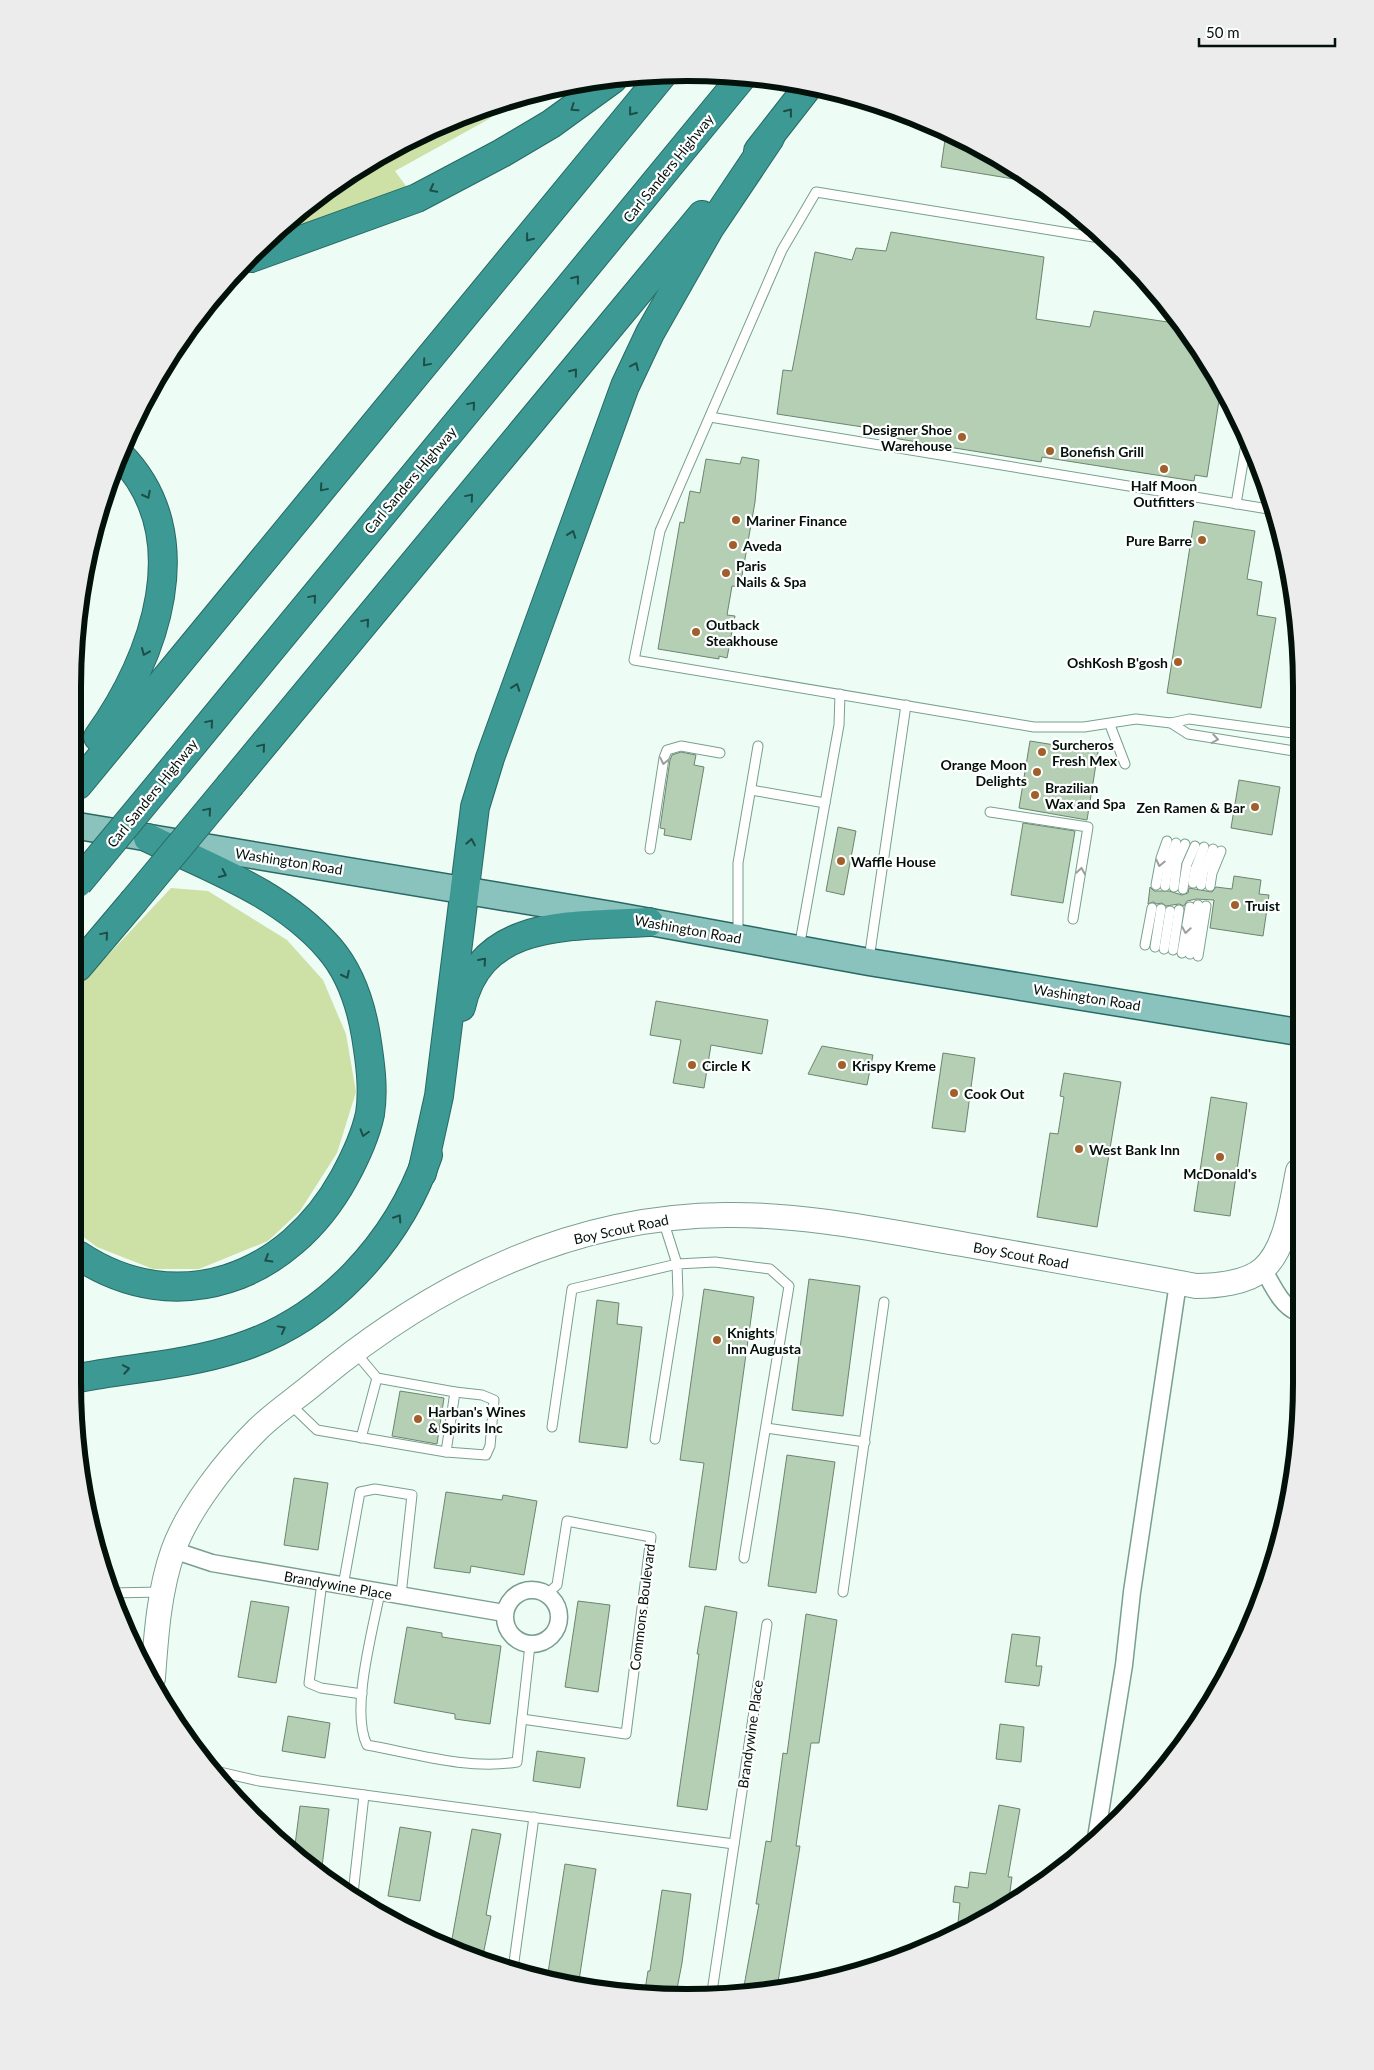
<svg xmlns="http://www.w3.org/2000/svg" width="1374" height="2070" font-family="Lato,sans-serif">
  <rect width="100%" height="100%" fill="#edfdf6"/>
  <g fill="#cde0a6">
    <path d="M513 99 489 119 395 171 406 186 393 196 266 243 313 199 415 136Z"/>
    <path d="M171 888 208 891 287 940 323 980 346 1034 356 1092 337 1153 300 1211 268 1241 199 1269H153L97 1247 78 1233V987Z"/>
  </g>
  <g fill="#b4cfb4" stroke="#6c856c">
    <path d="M946 133 994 155 1032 182 941 167Z"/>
    <path d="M891 232 1044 257 1036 319 1090 327 1094 311 1181 324 1221 388 1207 477 1195 475 1194 481 1042 457 1041 462 893 438 896 432 777 414 783 370 792 371 815 252 852 260 856 248 886 251Z"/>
    <path d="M742 457 759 460 755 502 740 587 732 586 727 615 735 616 727 658 719 656V659L658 649 680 522 684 523 690 491 700 493 706 459 740 464Z"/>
    <path d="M1194 521 1255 531 1247 579 1262 582 1257 615 1276 618 1261 708 1167 693Z"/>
    <path d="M1030 741 1098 752 1087 820 1019 808Z"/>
    <path d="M681 752 696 755 694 765 704 767 691 840 664 835 665 829 660 828 670 760 672 755Z"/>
    <path d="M1239 780 1280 787 1272 835 1231 828Z"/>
    <path d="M1023 823 1075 831 1063 903 1011 895Z"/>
    <path d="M838 827 856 831 844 895 826 891Z"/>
    <path d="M1234 876 1261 880 1259 894 1269 895 1263 936 1210 928 1214 900 1196 899 1187 901 1184 906 1179 904 1166 906 1162 903 1157 904 1153 902 1148 904 1150 887 1154 891H1169L1182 895 1188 893 1189 888 1212 892 1216 887 1232 889Z"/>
    <path d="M656 1001 768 1020 762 1054 711 1045 704 1088 673 1083 681 1040 650 1035Z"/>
    <path d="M822 1046 873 1055 867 1085 808 1074Z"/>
    <path d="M943 1053 975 1058 965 1132 932 1128Z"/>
    <path d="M1064 1073 1121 1082 1097 1227 1037 1217 1050 1133 1058 1134 1064 1097 1060 1096Z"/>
    <path d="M1211 1097 1247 1103 1230 1216 1194 1211Z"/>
    <path d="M809 1279 860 1286 843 1416 792 1410Z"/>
    <path d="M704 1289 754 1297 716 1570 689 1567 704 1463 680 1460Z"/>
    <path d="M597 1300 619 1303 617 1324 642 1327 627 1448 579 1442Z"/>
    <path d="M400 1391 444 1398 437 1444 392 1436Z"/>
    <path d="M787 1455 835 1462 816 1593 768 1586Z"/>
    <path d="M294 1478 328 1483 318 1550 284 1545Z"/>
    <path d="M446 1492 502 1500 503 1495 537 1501 524 1575 471 1566 470 1573 434 1568Z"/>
    <path d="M251 1601 289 1607 276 1683 238 1677Z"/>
    <path d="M578 1601 610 1605 598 1692 565 1687Z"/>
    <path d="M705 1606 737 1612 707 1810 677 1806 699 1654H697Z"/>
    <path d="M806 1614 837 1620 819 1743H811L796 1846H800L777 1988 762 1989 744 1986 759 1904H756L766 1841 771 1842 783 1753 787 1754Z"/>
    <path d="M407 1627 442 1633V1637L501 1646 490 1724 455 1719V1714L394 1703Z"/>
    <path d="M1012 1634 1040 1637 1036 1666H1042L1039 1686 1005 1682Z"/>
    <path d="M288 1716 330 1723 325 1758 282 1751Z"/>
    <path d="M1000 1724 1024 1727 1021 1762 996 1759Z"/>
    <path d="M537 1751 585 1758 580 1788 533 1781Z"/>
    <path d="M999 1805 1020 1809 1008 1877H1012L1008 1906 974 1925 958 1923 960 1903 953 1902 955 1886 968 1888 970 1872 986 1874Z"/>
    <path d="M300 1806 329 1809 321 1875 294 1853Z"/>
    <path d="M400 1827 431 1832 420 1901 388 1896Z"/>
    <path d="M472 1829 501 1834 486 1915 491 1916 482 1960 450 1950Z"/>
    <path d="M565 1864 596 1869 578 1987 547 1979Z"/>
    <path d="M662 1890 691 1894 682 1963 676 1994 644 1996 648 1971H650Z"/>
  </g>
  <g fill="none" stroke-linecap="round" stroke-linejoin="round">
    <defs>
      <g id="lane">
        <path d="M1106 239 816 192 782 250 660 531 634 660 1034 727H1084L1136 719 1171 723 1189 719 1300 734"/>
        <path d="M710 417 1274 510"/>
        <path d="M1236 504 1247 438"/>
        <path d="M1171 723 1188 734 1300 752"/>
        <path d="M1110 725 1125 764"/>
        <path d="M751 790 825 803"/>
        <path d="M990 812 1088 827 1073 919"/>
        <path d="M650 849 664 758 667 750 681 746 720 753"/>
        <path d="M1193 883 1195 870 1204 847"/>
        <path d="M1156 885 1161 858 1167 841"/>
        <path d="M1201 885 1203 872 1213 849"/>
        <path d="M1165 886 1169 860 1176 843"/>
        <path d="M1210 886 1212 873 1221 851"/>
        <path d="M1174 887 1177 862 1185 844"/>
        <path d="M1183 889 1187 864 1195 846"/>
        <path d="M738 935V863L758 746"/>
        <path d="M1145 945 1152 908"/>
        <path d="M1155 947 1161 909"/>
        <path d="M799 948 839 725 840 694"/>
        <path d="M1164 949 1170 911"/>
        <path d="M1173 950 1179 910"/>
        <path d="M1182 953 1190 907"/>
        <path d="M1190 954 1198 905"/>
        <path d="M1198 956 1206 906"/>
        <path d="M869 959 906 705"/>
        <path d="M290 1404 317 1430 446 1452 455 1392 377 1378 356 1353"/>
        <path d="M552 1427 572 1289 677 1264 663 1220"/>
        <path d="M766 1428 865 1442"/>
        <path d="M361 1438 377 1378"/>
        <path d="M655 1439 678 1295 677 1264 715 1262 770 1269 789 1286 744 1558"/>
        <path d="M446 1452 486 1455 490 1446 494 1400 482 1395 455 1392"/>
        <path d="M322 1582 309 1683 321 1688 362 1694"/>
        <path d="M343 1586 360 1492 375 1489 412 1495 401 1595"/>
        <path d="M380 1592C373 1630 350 1711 367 1745 416 1754 468 1770 517 1762L530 1645"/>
        <path d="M843 1592 884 1302"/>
        <path d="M111 1593 161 1592"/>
        <path d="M522 1719 626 1734 651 1537 567 1521 557 1585 546 1595"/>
        <path d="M211 1770 259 1781 734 1844"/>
        <path d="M353 1894 364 1795"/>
        <path d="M513 1969 534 1817"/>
        <path d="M712 1992 767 1624"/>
      </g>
      <g id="street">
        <path d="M1263 1269C1272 1284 1281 1306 1297 1312"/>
        <path d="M173 1550 212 1563 504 1613"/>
        <circle cx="532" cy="1617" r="27"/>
        <path d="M1096 1838 1124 1665 1132 1592 1178 1283"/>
      </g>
      <path id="secondary" d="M153 1678C156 1636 159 1591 173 1551 188 1509 226 1461 257 1430 275 1412 297 1398 317 1381 434 1284 570 1216 726 1215 804 1214 885 1231 962 1244 1040 1258 1118 1271 1196 1286 1216 1286 1247 1283 1263 1269 1287 1248 1292 1200 1298 1171"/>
      <path id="primary" d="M78 826 612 915 869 962 1298 1032"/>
      <g id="highway">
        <path d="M758 151 808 87"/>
        <path d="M251 258 417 198 502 153 551 124 613 79"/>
        <path d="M98 737C155 658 199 535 120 455"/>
        <path d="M179 761 742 77"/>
        <path d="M231 784 702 215"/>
        <path d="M78 785 663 74"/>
        <path d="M78 967 133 902"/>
        <path d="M461 1007C481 916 577 927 649 922"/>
        <path d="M422 1173 439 1096 475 807 490 758 625 386 650 333 709 229 770 138"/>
        <path d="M78 1255C177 1321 289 1278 344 1178 355 1158 365 1137 370 1114 374 1089 370 1061 366 1036 361 1006 350 972 329 948 281 893 212 869 148 838"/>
        <path d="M78 1378C130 1368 187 1365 238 1348 327 1320 398 1242 428 1155"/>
      </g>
    </defs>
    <use href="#lane" stroke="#799f8f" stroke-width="11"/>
    <use href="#street" stroke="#799f8f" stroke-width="19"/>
    <use href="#secondary" stroke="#799f8f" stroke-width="26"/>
    <use href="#primary" stroke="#286963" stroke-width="29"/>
    <use href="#highway" stroke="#286963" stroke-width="30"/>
    <use href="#lane" stroke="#fff" stroke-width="9"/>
    <use href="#street" stroke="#fff" stroke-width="16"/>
    <use href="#secondary" stroke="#fff" stroke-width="24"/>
    <use href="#primary" stroke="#8ac2be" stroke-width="26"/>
    <use href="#highway" stroke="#3c9993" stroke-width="28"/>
    <defs>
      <g id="highway-bridge">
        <path d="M78 883 179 761"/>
        <path d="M133 902 231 784"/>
      </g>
    </defs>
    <use href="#highway-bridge" stroke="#286963" stroke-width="30" stroke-linecap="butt"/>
    <use href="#highway-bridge" stroke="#3c9993" stroke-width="28"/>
  </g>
  <defs><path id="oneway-chevron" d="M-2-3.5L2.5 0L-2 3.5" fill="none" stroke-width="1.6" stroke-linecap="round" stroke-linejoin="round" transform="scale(1.25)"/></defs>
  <g stroke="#1d4e48">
    <use href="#oneway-chevron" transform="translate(574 108) rotate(145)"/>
    <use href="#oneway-chevron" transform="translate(632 112) rotate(129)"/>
    <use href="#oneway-chevron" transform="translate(789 112) rotate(-52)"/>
    <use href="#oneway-chevron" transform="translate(433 189) rotate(152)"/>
    <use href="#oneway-chevron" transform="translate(529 238) rotate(129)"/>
    <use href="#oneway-chevron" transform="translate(576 279) rotate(-51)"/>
    <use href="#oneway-chevron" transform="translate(426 363) rotate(130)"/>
    <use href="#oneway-chevron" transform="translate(635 366) rotate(-65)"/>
    <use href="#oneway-chevron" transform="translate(574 372) rotate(-51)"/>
    <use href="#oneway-chevron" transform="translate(472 405) rotate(-50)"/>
    <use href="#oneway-chevron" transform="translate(323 488) rotate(130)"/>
    <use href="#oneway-chevron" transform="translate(147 495) rotate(63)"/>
    <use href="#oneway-chevron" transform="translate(470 497) rotate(-50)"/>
    <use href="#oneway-chevron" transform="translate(572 534) rotate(-70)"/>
    <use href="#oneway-chevron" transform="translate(313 598) rotate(-50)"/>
    <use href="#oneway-chevron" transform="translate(366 622) rotate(-50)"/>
    <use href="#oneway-chevron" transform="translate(145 652) rotate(113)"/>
    <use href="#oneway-chevron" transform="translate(516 687) rotate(-70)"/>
    <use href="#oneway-chevron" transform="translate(210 723) rotate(-50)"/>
    <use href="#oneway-chevron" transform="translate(262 747) rotate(-50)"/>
    <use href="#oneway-chevron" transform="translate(208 811) rotate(-50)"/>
    <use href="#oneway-chevron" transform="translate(471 842) rotate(-80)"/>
    <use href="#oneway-chevron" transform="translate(223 874) rotate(25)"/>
    <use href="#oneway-chevron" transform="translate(105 935) rotate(-50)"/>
    <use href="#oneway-chevron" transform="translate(483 961) rotate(-49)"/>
    <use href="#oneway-chevron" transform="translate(346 975) rotate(63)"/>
    <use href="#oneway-chevron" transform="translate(364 1133) rotate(106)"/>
    <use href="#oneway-chevron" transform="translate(398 1218) rotate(-57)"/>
    <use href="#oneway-chevron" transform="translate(268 1259) rotate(150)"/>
    <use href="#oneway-chevron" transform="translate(282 1329) rotate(-29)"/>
    <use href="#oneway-chevron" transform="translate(126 1369) rotate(-10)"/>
  </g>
  <g stroke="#9aa09d">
    <use href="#oneway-chevron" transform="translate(1215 739) rotate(9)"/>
    <use href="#oneway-chevron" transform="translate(664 761) rotate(102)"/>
    <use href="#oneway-chevron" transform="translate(1160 863) rotate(103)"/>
    <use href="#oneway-chevron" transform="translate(1081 871) rotate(-81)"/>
    <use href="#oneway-chevron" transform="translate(1186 930) rotate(99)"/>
  </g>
  <g fill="#a15f2b" stroke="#fff" stroke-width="2">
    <circle cx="962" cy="437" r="5"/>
    <circle cx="1050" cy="451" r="5"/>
    <circle cx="1164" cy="469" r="5"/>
    <circle cx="736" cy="520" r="5"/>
    <circle cx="1202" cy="540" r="5"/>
    <circle cx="733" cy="545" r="5"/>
    <circle cx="726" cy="573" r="5"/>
    <circle cx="696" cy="632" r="5"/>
    <circle cx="1178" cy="662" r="5"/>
    <circle cx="1042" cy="752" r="5"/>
    <circle cx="1037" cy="772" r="5"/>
    <circle cx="1035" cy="795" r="5"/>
    <circle cx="1255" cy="807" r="5"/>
    <circle cx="841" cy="861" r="5"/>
    <circle cx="1235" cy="905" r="5"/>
    <circle cx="692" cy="1065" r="5"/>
    <circle cx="842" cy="1065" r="5"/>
    <circle cx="954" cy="1093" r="5"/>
    <circle cx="1079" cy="1149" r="5"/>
    <circle cx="1220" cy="1157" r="5"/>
    <circle cx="717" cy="1340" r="5"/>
    <circle cx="418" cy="1419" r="5"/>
  </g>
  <g text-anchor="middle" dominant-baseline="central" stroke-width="4.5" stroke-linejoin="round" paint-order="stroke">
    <g font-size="14" fill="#03110b" stroke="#fff">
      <text transform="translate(668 168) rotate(-51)">Carl Sanders Highway</text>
      <text transform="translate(410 480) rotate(-50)">Carl Sanders Highway</text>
      <text transform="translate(152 793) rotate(-51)">Carl Sanders Highway</text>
      <text transform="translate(289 861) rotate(9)">Washington Road</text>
      <text transform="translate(688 929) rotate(10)">Washington Road</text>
      <text transform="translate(1087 997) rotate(9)">Washington Road</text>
      <text transform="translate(621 1229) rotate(-12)">Boy Scout Road</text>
      <text transform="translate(1021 1255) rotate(10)">Boy Scout Road</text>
      <text transform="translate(338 1585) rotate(10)">Brandywine Place</text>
      <text transform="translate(642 1607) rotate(-83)">Commons Boulevard</text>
      <text transform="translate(750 1734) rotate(-82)">Brandywine Place</text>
    </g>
    <g font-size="14" font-weight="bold" fill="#03110b" stroke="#fff" text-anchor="start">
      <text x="952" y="429" text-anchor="end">Designer Shoe<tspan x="952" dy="16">Warehouse</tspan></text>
      <text x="1060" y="451">Bonefish Grill</text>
      <text x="1164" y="485" text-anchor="middle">Half Moon<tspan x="1164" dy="16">Outfitters</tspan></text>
      <text x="746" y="520">Mariner Finance</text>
      <text x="1192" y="540" text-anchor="end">Pure Barre</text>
      <text x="743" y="545">Aveda</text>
      <text x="736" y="565">Paris<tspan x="736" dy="16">Nails &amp; Spa</tspan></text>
      <text x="706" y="624">Outback<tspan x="706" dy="16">Steakhouse</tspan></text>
      <text x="1168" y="662" text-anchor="end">OshKosh B'gosh</text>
      <text x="1052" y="744">Surcheros<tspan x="1052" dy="16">Fresh Mex</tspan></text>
      <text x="1027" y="764" text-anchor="end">Orange Moon<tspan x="1027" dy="16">Delights</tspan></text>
      <text x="1045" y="787">Brazilian<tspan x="1045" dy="16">Wax and Spa</tspan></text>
      <text x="1245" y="807" text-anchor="end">Zen Ramen &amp; Bar</text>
      <text x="851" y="861">Waffle House</text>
      <text x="1245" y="905">Truist</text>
      <text x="702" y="1065">Circle K</text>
      <text x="852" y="1065">Krispy Kreme</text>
      <text x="964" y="1093">Cook Out</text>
      <text x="1089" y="1149">West Bank Inn</text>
      <text x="1220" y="1173" text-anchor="middle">McDonald's</text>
      <text x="727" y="1332">Knights<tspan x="727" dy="16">Inn Augusta</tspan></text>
      <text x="428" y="1411">Harban's Wines<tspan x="428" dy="16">&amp; Spirits Inc</tspan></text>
    </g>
  </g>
  <path d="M0 0H1374V2070H0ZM687 81H687A606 606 0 0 1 1293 687V1383A606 606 0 0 1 687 1989H687A606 606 0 0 1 81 1383V687A606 606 0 0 1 687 81Z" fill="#ebeceb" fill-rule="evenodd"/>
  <path fill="none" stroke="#03110b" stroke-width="6" d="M687 81H687A606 606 0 0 1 1293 687V1383A606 606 0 0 1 687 1989H687A606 606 0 0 1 81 1383V687A606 606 0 0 1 687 81Z"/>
  <path d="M1199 38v8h136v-8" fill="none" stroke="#03110b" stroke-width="2.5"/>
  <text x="1206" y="38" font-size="15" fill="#03110b" stroke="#ffffff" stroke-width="4" paint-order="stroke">50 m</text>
</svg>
